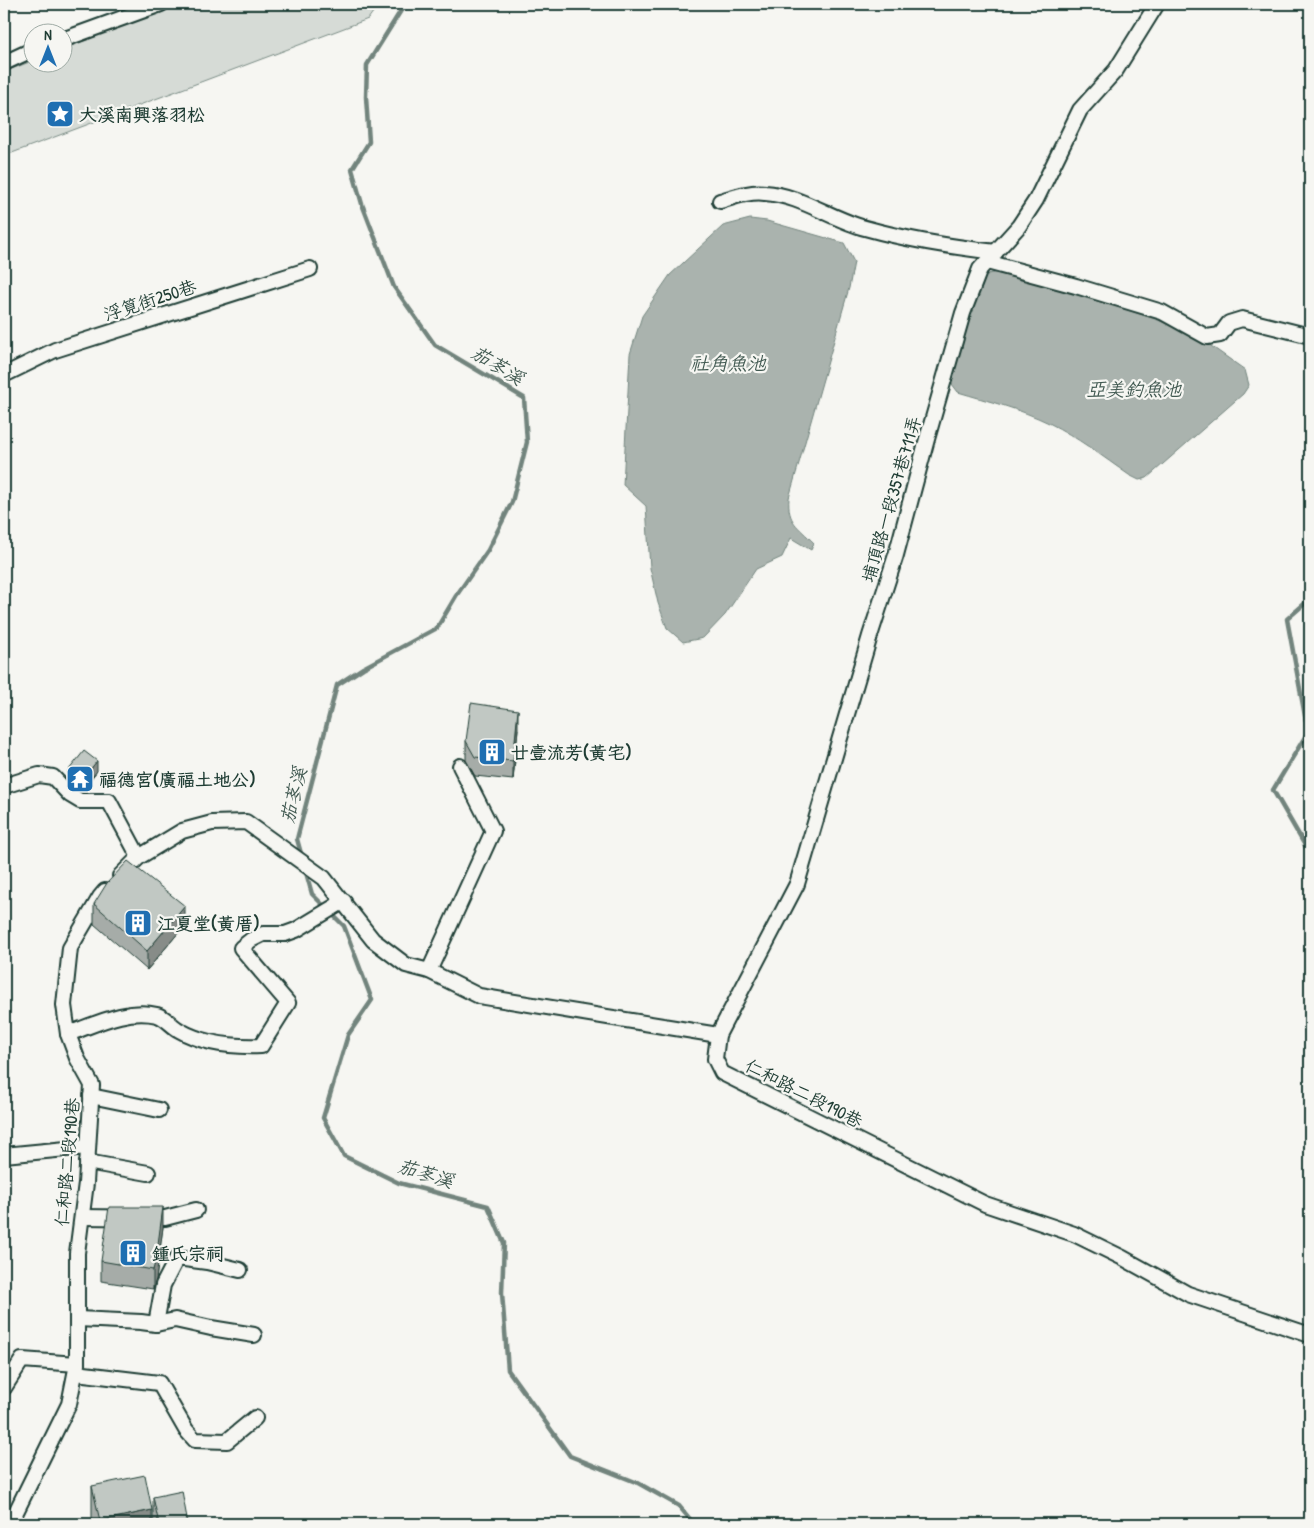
<svg xmlns="http://www.w3.org/2000/svg" width="1314" height="1528" font-family="'Patrick Hand','LXGW WenKai TC',sans-serif">
  <rect width="100%" height="100%" fill="#f6f6f2"/>
  <filter id="ink" filterUnits="userSpaceOnUse"><feTurbulence type="fractalNoise" baseFrequency=".02" numOctaves="2"/><feDisplacementMap in="SourceGraphic" scale="10" xChannelSelector="R" yChannelSelector="G"/><feConvolveMatrix kernelMatrix="1 2 1 2 8 2 1 2 1" color-interpolation-filters="sRGB"/></filter>
  <g filter="url(#ink)">
    <path fill="#d6dbd6" stroke="#7a8c85" d="M177 4H379L368 19 4 156V72L32 61V62H62L63 49Z"/>
    <g fill="#aab3ae" stroke="#72847d">
      <path d="M750 219 767 221 844 243 854 262 849 288 789 498C787 523 798 526 814 543L811 550 791 538 782 557 756 569 725 615 703 638 683 642 667 628 658 603 650 568 646 506 623 485 630 354 642 316 670 275 723 226Z"/>
      <path d="M995 273 1043 282 1158 320 1194 334 1245 370 1249 385 1243 394 1147 478 1139 480 1129 475C1103 457 1077 437 1049 423 1020 409 988 401 958 392L952 384V374L980 282 986 274Z"/>
    </g>
    <g fill="none" stroke-linecap="round" stroke-linejoin="round">
      <g stroke="#72847d" stroke-width="4.5">
        <path d="M1310 599 1287 619 1308 732 1273 790 1310 854"/>
        <path d="M302 857 297 839 337 685 363 668 437 628 456 596 488 550 512 502 527 442 524 398 435 345 394 287 362 204 352 169 369 142 366 97 367 65 405 4"/>
        <path d="M305 869 312 894 344 926 372 1000 348 1035 323 1118 344 1156 399 1183 488 1206 504 1243 502 1293 508 1370 570 1456 638 1483 679 1506 694 1524"/>
      </g>
      <defs>
        <g id="minor">
          <path d="M1157 4 1116 70 1080 110 1036 200 1019 226 980 269 963 313 927 439 896 555 870 636 797 884 718 1035 715 1059 722 1073 985 1204 1074 1234 1123 1258 1188 1294 1310 1335"/>
          <path d="M62 40 161 4"/>
          <path d="M4 63 32 50"/>
          <path d="M720 201C734 197 750 191 765 193 800 195 831 219 865 228 908 240 952 247 996 252"/>
          <path d="M987 262 1076 286 1162 312 1207 337 1220 335 1229 323 1242 319 1310 336"/>
          <path d="M4 375 55 350 310 269"/>
          <path d="M4 786 39 775 53 777 70 795 80 801H109L139 857"/>
          <path d="M120 876 139 857 182 831 212 823 246 822 324 878 373 940 406 965 429 971 479 996 718 1035"/>
          <path d="M429 971 493 831 460 766"/>
          <path d="M68 1034C96 1024 126 1008 157 1015 165 1017 172 1026 179 1030 203 1044 235 1047 261 1046L288 1003 241 948 251 940 263 934H285L296 930 344 901"/>
          <path d="M91 1096 159 1110"/>
          <path d="M4 1155 87 1147"/>
          <path d="M87 1162 148 1173"/>
          <path d="M82 1217 165 1218 196 1210"/>
          <path d="M78 1319 141 1322 156 1324 175 1320 211 1328 254 1335"/>
          <path d="M156 1324 163 1285 177 1258 207 1262 240 1270"/>
          <path d="M76 1373 159 1383 186 1430 195 1440 227 1441 255 1418"/>
          <path d="M4 1388 22 1360 77 1364"/>
          <path d="M10 1524 69 1404 77 1364V1253L86 1183 92 1085 77 1058 68 1034 64 1005 70 948 100 897 105 891"/>
        </g>
      </defs>
      <use href="#minor" stroke="#1f3d34" stroke-width="18"/>
      <use href="#minor" stroke="#f6f6f2" stroke-width="14"/>
    </g>
    <g fill="#a6aca8" stroke="#1f3d34">
      <path d="M518 729 513 780 475 776 466 760V741Z"/>
      <path d="M68 771H97L81 791 68 780Z"/>
      <path d="M94 904 185 925 147 970 94 924Z"/>
      <path d="M163 1227 156 1279 153 1289 101 1281V1261Z"/>
      <path d="M92 1486 152 1524H92Z"/>
      <path d="M153 1497 188 1524H153Z"/>
    </g>
    <g fill="#878c88" stroke="#1f3d34">
      <path d="M518 710V729L513 780V761Z"/>
      <path d="M97 761V771L81 791V781Z"/>
      <path d="M185 906V925L147 970V951Z"/>
      <path d="M163 1207V1227L156 1279 153 1289V1270Z"/>
      <path d="M152 1510V1524H100V1521Z"/>
    </g>
    <g fill="#c1c8c3" stroke="#1f3d34">
      <path d="M471 703 518 710 513 761 475 757 466 741Z"/>
      <path d="M84 751 97 761 81 781 68 771Z"/>
      <path d="M128 861 185 906 147 951 94 904 107 883Z"/>
      <path d="M109 1207H163L156 1259 153 1270 101 1261Z"/>
      <path d="M145 1475 152 1510 100 1521 92 1486Z"/>
      <path d="M182 1491 188 1524H159L153 1497Z"/>
    </g>
  </g>
  <defs>
    <symbol id="sight-square" viewBox="-11 -11 22 22"><rect x="-9" y="-9" width="18" height="18" rx="4" fill="#1f6fb2" stroke="#f6f6f2"/><path d="M0-6L1.8-2.2L6-1.7L2.9 1.2L3.7 5.4L0 3.3L-3.7 5.4L-2.9 1.2L-6-1.7L-1.8-2.2Z" fill="#fff"/></symbol>
    <symbol id="building-square" viewBox="-11 -11 22 22"><rect x="-9" y="-9" width="18" height="18" rx="4" fill="#1f6fb2" stroke="#f6f6f2"/><path d="M-4-6H4V6H1V3H-1V6H-4ZM-2.5-4.3h1.7v1.8h-1.7ZM.8-4.3h1.7v1.8H.8ZM-2.5-1h1.7V.8h-1.7ZM.8-1h1.7V.8H.8Z" fill="#fff"/></symbol>
    <symbol id="temple-square" viewBox="-11 -11 22 22"><rect x="-9" y="-9" width="18" height="18" rx="4" fill="#1f6fb2" stroke="#f6f6f2"/><path d="M0-6L5-2H3V0L6.5 2.5H4V6H1.5V3h-3V6H-4V2.5H-6.5L-3 0V-2H-5Z" fill="#fff"/></symbol>
  </defs>
  <g fill-rule="evenodd">
    <use href="#sight-square" x="44" y="98" width="32" height="32"/>
    <use href="#building-square" x="476" y="736" width="32" height="32"/>
    <use href="#temple-square" x="64" y="763" width="32" height="32"/>
    <use href="#building-square" x="122" y="907" width="32" height="32"/>
    <use href="#building-square" x="117" y="1237" width="32" height="32"/>
  </g>
  <g text-anchor="middle" dominant-baseline="central" stroke-width="4.5" stroke-linejoin="round" paint-order="stroke">
    <g font-size="18" font-weight="bold" fill="#1f3d34" stroke="#f6f6f2" text-anchor="start">
      <text x="79" y="114">大溪南興落羽松</text>
      <text x="511" y="752">廿壹流芳(黃宅)</text>
      <text x="99" y="779">福德宮(廣福土地公)</text>
      <text x="157" y="923">江夏堂(黃厝)</text>
      <text x="152" y="1253">鍾氏宗祠</text>
    </g>
    <g font-size="18" fill="#1f3d34" stroke="#f6f6f2">
      <text transform="translate(150 300) rotate(-18)">浮筧街250巷</text>
      <text transform="translate(891 499) rotate(-74)">埔頂路一段357巷711弄</text>
      <text transform="translate(804 1093) rotate(27)">仁和路二段190巷</text>
      <text transform="translate(67 1162) rotate(-85)">仁和路二段190巷</text>
    </g>
    <g font-size="19" font-style="italic" fill="#425a52" stroke="#f6f6f2">
      <text x="728" y="363">社角魚池</text>
      <text transform="translate(498 365) rotate(31)">茄苳溪</text>
      <text x="1134" y="389">亞美釣魚池</text>
      <text transform="translate(293 795) rotate(-76)">茄苳溪</text>
      <text transform="translate(426 1173) rotate(17)">茄苳溪</text>
    </g>
  </g>
  <rect width="1314" height="1528" fill="none" stroke="#f6f6f2" stroke-width="20"/>
  <rect x="10" y="10" width="1294" height="1508" fill="none" stroke="#1f3d34" stroke-width="2" filter="url(#ink)"/>
  <g transform="translate(48 48)"><circle r="24" fill="#f6f6f2" stroke="#a0aca6"/>
  <path d="M0-4L9 19L0 12L-9 19Z" fill="#1f6fb2"/>
  <text y="-8" font-size="14" font-weight="bold" text-anchor="middle" fill="#1f3d34">N</text>
  </g>
</svg>
